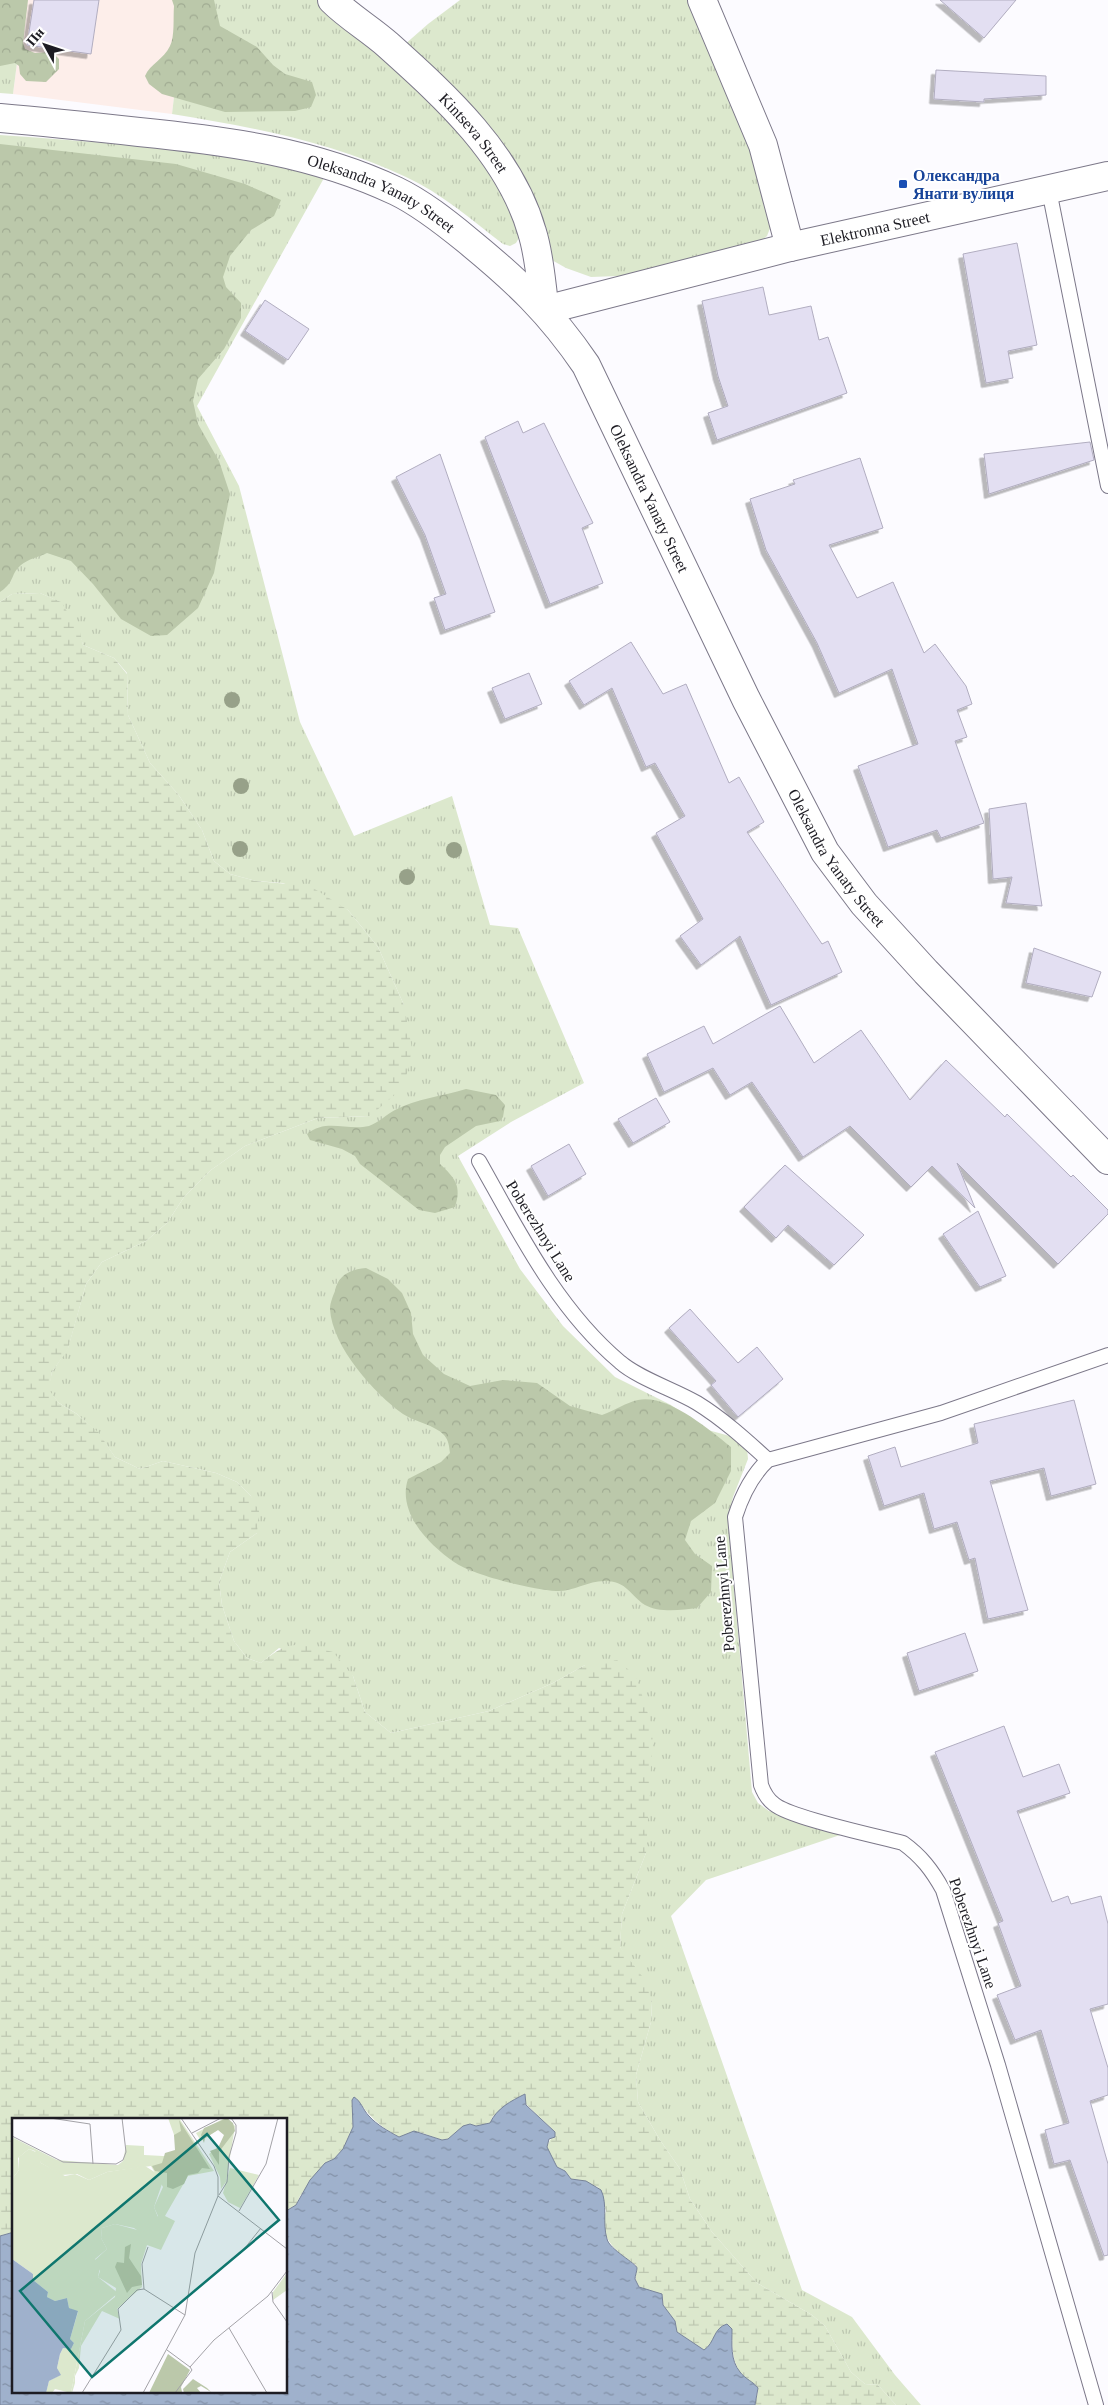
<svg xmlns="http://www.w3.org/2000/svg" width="1108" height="2405" font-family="Georgia,serif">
  <defs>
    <pattern id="grass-tufts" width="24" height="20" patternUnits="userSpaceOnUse" patternTransform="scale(1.25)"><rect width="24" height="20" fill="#dce8cd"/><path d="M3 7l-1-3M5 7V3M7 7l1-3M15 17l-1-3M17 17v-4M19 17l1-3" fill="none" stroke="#bcc6b0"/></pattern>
    <pattern id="forest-crowns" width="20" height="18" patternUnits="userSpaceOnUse" patternTransform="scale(1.25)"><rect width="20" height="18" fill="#bbc8aa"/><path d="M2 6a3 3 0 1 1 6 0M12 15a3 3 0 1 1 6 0" fill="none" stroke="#a0ab92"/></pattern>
    <pattern id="wetland-marsh" width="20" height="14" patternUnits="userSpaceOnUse" patternTransform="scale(1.25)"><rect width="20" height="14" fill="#dce8cd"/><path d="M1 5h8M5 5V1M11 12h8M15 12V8" fill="none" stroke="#bcc6b0"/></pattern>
    <pattern id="water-ripples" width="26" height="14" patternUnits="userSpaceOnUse" patternTransform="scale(1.25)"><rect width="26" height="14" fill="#9fb1cc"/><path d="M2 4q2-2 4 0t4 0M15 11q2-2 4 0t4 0" fill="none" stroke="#818fa5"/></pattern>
    <filter id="shadow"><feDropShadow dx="-4.5" dy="4.5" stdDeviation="0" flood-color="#0004"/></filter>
  </defs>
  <rect width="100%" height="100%" fill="#fcfbff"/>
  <path fill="#fdeeea" d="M25 0H182L184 11 172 114 13 94Z"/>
  <g fill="url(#grass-tufts)">
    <path d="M0 0H25L13 94 0 93Z"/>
    <path d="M182 0H318L439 108 488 164 512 199 520 236 516 243 510 246 503 244C472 220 441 193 406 177 332 142 252 127 172 114L184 11Z"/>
    <path d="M460 0H690L752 148 772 223 767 236 761 241 645 275 591 277 566 268 550 259 403 46 428 24Z"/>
    <path d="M0 135C109 143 218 149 324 178L197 406 239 486 300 722 354 836 452 796 490 925 518 928 584 1083 511 1122 458 1156 520 1269 563 1326 615 1377 671 1405 708 1430 737 1438 747 1448 748 1459 733 1497 728 1519 752 1792 758 1803 769 1811 846 1833 706 1880 671 1916 802 2290 852 2317 895 2375 921 2405H896L878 2385 865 2384 851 2372 825 2326 812 2315 757 2283 712 2232 690 2199 680 2169 660 2140 638 2102 636 2075 651 2022 652 2002 620 1947 622 1914 646 1853 585 1665 553 1683 489 1711 391 1733 365 1712 353 1676 279 1648 261 1663 247 1658 234 1641 222 1605 219 1582 230 1552 257 1533 251 1496 237 1482 216 1473 163 1461 140 1469 115 1457 97 1432 77 1414 59 1403 48 1390 52 1372 68 1348 86 1284 102 1262 146 1241 167 1223 184 1197 211 1170 245 1146 318 1118 370 1116 404 1005 378 947 348 910 283 883 256 881 230 874 214 861 202 830 178 794 150 763 128 715 127 673 114 658 83 645 79 632 60 602 40 593 12 594 0 602Z"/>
  </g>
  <g fill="url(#forest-crowns)">
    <path d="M0 0H28L23 43 25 49 35 53 52 52 59 59V69L46 82 26 81 20 74 19 66 15 63 0 66Z"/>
    <path d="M172 0H214L220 26 257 47 273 65 285 74 312 82 316 95 311 107 295 111 225 112 162 94 149 84 145 76C150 64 164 59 170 46 175 36 173 18 174 6Z"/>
    <path d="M0 144 176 164 245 184 281 200 274 216 251 230 230 256 223 277 226 287 241 303V318L224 349 198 379 193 401 198 424 219 461 230 494 214 573 198 608 167 635 151 636 121 619 93 584 71 561 47 553C39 557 28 559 21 565 10 574 16 581 0 592Z"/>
    <path d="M466 1089 496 1095 505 1105 503 1117 500 1121 476 1126 445 1147 440 1155V1164C455 1178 462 1186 455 1207L435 1213 419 1210 360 1164 355 1156 342 1149 310 1140 307 1134C326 1118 347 1131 369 1126 378 1123 387 1114 395 1110 416 1099 443 1096 466 1089Z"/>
    <path d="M366 1268 388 1279 402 1293 411 1313 413 1334 423 1355 444 1374 470 1386 503 1380 537 1383 570 1406 602 1415C614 1411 627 1402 638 1400 668 1394 708 1429 731 1447V1471L715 1503 691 1521 685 1540 695 1554 712 1566 711 1592 697 1608C682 1610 659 1613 645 1605 630 1595 626 1580 604 1581 588 1581 572 1592 556 1591 533 1590 472 1575 454 1562 428 1544 397 1512 408 1479L441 1462 450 1453C449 1446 449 1441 444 1435 435 1425 415 1422 403 1414 375 1394 332 1347 330 1309 330 1303 333 1296 335 1291 338 1275 351 1269 366 1268Z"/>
  </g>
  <path fill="url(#wetland-marsh)" d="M40 593 61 602 80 632 83 645 114 658 127 674 128 715 150 763 178 794 202 830 214 861 230 874 256 881 310 886 348 910 378 947 404 1005 412 1049 404 1087 370 1116 318 1118 245 1146 211 1170 184 1197 167 1223 146 1241 102 1262 86 1284 68 1349 52 1372 49 1390 59 1403 77 1414 98 1432 115 1457 140 1469 163 1461 216 1473 237 1482 251 1496 259 1511 257 1533 230 1552 219 1582 222 1605 234 1641 247 1658 261 1663C291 1638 297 1644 333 1652L353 1676 365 1712 391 1733 489 1711 553 1683 585 1665 617 1660 636 1676 653 1730 646 1853 622 1914 620 1947 645 1980 652 2002 651 2022 636 2075 638 2102 660 2140 680 2169 690 2199 712 2232 757 2283 812 2315 825 2326 851 2372 865 2384 878 2385 896 2405H755L758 2391 756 2385C732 2374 732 2352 732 2329L704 2350 677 2332 675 2321 663 2305V2299L654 2291C636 2291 634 2280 636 2265 617 2254 596 2235 606 2211L598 2187 571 2179 565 2171 557 2167 546 2147 555 2132 526 2104 525 2094 493 2116 490 2123 476 2127 463 2126 448 2139 442 2140 419 2132 399 2137C380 2127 369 2116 357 2099L352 2100 353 2127 343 2149 334 2159 325 2163 300 2196 296 2205 286 2211V2119H14V2232L0 2236V602L12 594Z"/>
  <path fill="url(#water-ripples)" stroke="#788499" d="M525 2094 526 2105 555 2132V2137L549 2139 547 2147 557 2167 565 2171 571 2179 586 2181 601 2190C608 2204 602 2223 607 2239 609 2249 637 2264 637 2268 637 2271 635 2276 635 2279L639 2287 662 2294 663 2305 675 2321 677 2332 704 2350C715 2343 713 2328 727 2324L732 2329C732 2344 730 2360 740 2372 745 2379 754 2382 758 2388L755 2405H0V2236L14 2232V2391H286V2211L296 2205 310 2180 325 2163 334 2159 343 2149 353 2127 352 2100 354 2097C361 2101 363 2110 369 2116 377 2125 388 2131 399 2137L414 2131 442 2140 448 2139 463 2126 470 2124 476 2126 490 2123C497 2108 511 2101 525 2094Z"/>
  <g fill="#e3dff2" stroke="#b1adc0" filter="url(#shadow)">
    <path d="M34 0H99L91 54 27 45Z"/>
    <path d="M940 0H1016L984 38Z"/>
    <path d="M936 70 1046 76V95L984 99V102L934 99Z"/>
    <path d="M1017 243 1037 345 1008 351 1013 378 986 383 963 254Z"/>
    <path d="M763 287 769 315 811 306 819 340 828 337 847 393 717 440 708 413 728 406 718 376 702 301Z"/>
    <path d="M265 300 309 329 288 360 245 331Z"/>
    <path d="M518 421 523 433 544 423 593 523 582 528 603 583 550 604 485 437Z"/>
    <path d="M1090 442 1094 460 989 494 984 454Z"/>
    <path d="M440 454 495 612 445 630 434 598 446 594 425 535 396 477Z"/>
    <path d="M860 458 883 528 829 545 857 598 893 582 924 653 935 644 966 686 972 704 957 710 967 737 955 741 984 823 941 838 937 830 888 847 858 766 918 744 892 669 839 693 817 643 766 550 750 499 795 484 793 480Z"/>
    <path d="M631 642 663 694 686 684 729 783 739 777 764 822 747 832 822 944 828 941 842 972 771 1005 740 936 701 965 680 936 703 919 656 833 685 816 655 763 646 767 612 688 584 705 569 681Z"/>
    <path d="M529 673 542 704 505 719 492 688Z"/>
    <path d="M1026 803 1034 854 1042 906 1006 903 1012 877 993 879 989 809Z"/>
    <path d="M1034 948 1101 972 1092 997 1026 983Z"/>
    <path d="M780 1006 814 1063 861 1030 910 1100 946 1060 1005 1117 1007 1114 1071 1177 1073 1175 1108 1210V1214L1058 1264 957 1163 975 1208 932 1166 911 1187 850 1126 803 1157 752 1082 730 1095 713 1068 664 1092 647 1054 704 1026 713 1044Z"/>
    <path d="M656 1098 670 1122 633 1143 618 1119Z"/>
    <path d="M569 1144 586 1174 548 1196 531 1166Z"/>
    <path d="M785 1165 864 1235 834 1265 788 1225 776 1238 744 1207Z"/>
    <path d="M978 1211 1006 1276 980 1287 943 1234Z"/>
    <path d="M690 1309 738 1363 757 1347 783 1379 738 1417 711 1385 716 1381 669 1328Z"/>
    <path d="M1074 1400 1096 1484 1051 1496 1044 1468 990 1481 1028 1610 988 1619 975 1558 969 1560 957 1522 934 1529 924 1493 884 1506 868 1456 895 1447 901 1467 978 1443 974 1424Z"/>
    <path d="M965 1633 978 1671 919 1691 907 1653Z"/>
    <path d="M1004 1726 1023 1777 1059 1764 1070 1793 1017 1811 1052 1902 1068 1896 1071 1904 1101 1896 1108 1924V2004L1090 2009 1108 2068V2095L1090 2101 1108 2164V2255L1104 2256 1070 2160 1054 2164 1045 2130 1069 2123 1041 2030 1015 2040 997 1995 1021 1986 998 1923 1003 1921 935 1752Z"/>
  </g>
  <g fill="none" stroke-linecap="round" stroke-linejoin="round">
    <defs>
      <g id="service">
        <path d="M1049 190 1108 486"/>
        <path d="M479 1161C519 1232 557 1309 620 1362 638 1378 675 1390 697 1403 723 1419 746 1440 768 1460"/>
        <path d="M1096 2405 998 2065 943 1890C932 1870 921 1856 903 1843 877 1836 790 1818 774 1804 767 1799 764 1793 761 1785L735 1517C742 1495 751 1476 768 1460L941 1413 1108 1355"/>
      </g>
      <g id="minor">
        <path id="s1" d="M332 0C349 17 370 29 388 45 446 97 510 155 532 232 540 257 541 285 545 310"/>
        <path d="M702 0 763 145 790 247"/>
      </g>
      <g id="tertiary">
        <path id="s2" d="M0 118C46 122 93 127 139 132 229 141 313 152 396 191 421 203 445 222 467 240 516 280 550 312 586 365L746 699 825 852 864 904 926 972 1108 1160"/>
        <path id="s3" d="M545 310 790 247 1108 176"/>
      </g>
    </defs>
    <use href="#service" stroke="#7c7889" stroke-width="16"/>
    <use href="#minor" stroke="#7c7889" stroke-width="30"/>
    <use href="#tertiary" stroke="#7c7889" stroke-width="30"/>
    <use href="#service" stroke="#fff" stroke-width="14"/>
    <use href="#minor" stroke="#fff" stroke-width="28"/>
    <use href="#tertiary" stroke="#fff" stroke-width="28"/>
  </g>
  <g fill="#97a189">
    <circle cx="232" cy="700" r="8"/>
    <circle cx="241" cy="786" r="8"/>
    <circle cx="240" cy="849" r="8"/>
    <circle cx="454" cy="850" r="8"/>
    <circle cx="407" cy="877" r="8"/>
  </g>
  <rect fill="#1a4fb4" stroke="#fff" stroke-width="2" x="898" y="179" width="10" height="10" rx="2.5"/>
  <g text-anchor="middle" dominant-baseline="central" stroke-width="4" stroke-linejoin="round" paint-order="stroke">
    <g font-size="16" fill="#1d1c23" stroke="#fff">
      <text stroke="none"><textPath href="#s1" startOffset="195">Kintseva Street</textPath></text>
      <text stroke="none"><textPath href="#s2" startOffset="392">Oleksandra Yanaty Street</textPath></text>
      <text stroke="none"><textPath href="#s3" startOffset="340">Elektronna Street</textPath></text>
      <text stroke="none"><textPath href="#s2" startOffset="812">Oleksandra Yanaty Street</textPath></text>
      <text stroke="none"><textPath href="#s2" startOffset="1218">Oleksandra Yanaty Street</textPath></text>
      <text transform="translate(541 1231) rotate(58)">Poberezhnyi Lane</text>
      <text transform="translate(724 1594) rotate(-95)">Poberezhnyi Lane</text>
      <text transform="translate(973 1933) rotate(71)">Poberezhnyi Lane</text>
    </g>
    <g font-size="16" font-weight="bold" fill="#164399" stroke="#fff" text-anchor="start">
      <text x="913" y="175">Олександра<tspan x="913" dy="18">Янати вулиця</tspan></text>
    </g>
  </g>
  <g transform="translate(12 2118)">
    <rect width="275" height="275" fill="#fcfbff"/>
    <path d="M156 0H167L202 53 176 58 153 98 163 103 149 132 135 127 129 146 130 169 105 191 108 201 90 193 69 228 67 250 63 258V265L60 275H59L73 203 103 179 104 170 86 159 88 153 82 143 95 131 89 120 90 110 103 106 129 113 146 98 142 89 151 69 139 48 95 54 77 62 65 56 49 57 29 45 23 33 17 31 6 40 7 52 0 61V19L45 42 106 47 111 43 114 27 132 28V37L170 39ZM213 0 223 8 214 64 209 71 208 59 197 36 210 26 218 4 189 23 184 15ZM218 50 247 57 228 90 216 84 211 75ZM275 155V172L261 182V174Z" fill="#dce8cd"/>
    <path d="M215 0 221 5 223 13 207 34V47L198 33 206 30 212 17 206 12 193 20 192 25 189 17 192 10ZM167 2 198 51 190 50 186 55 176 57 172 66 161 71 155 69V55L143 53 140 48 150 45 153 35 163 32 162 17 169 13ZM119 126 117 140 129 158 130 167 120 169 115 175 103 149 105 144 112 145 113 129ZM156 236 178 252 169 269 170 274 137 275ZM181 261 195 270 199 274 189 268 185 270 189 275H172L171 271Z" fill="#bbc8aa"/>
    <path d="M17 31 26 35 29 45 53 58 63 56 77 62 95 54 133 48 152 60 142 89 147 102 140 116 132 117 122 110 103 106 90 110 89 120 95 131 83 141 88 149 86 159 106 175 73 203 59 275 43 271 40 275 34 274 37 263 48 257 45 250 48 236 51 230 59 231 62 225 58 221 66 194 57 190 55 180 43 183 35 179 36 174 21 162V156L0 141V61L7 52V39Z" fill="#dce8cd"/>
    <path d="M0 141 21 156V162L36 174 35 179 43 183 55 180 57 190 66 193 58 221 62 225 59 231 51 230 48 236 45 250 49 257 37 263 34 275H0Z" fill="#9fb1cc"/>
    <path fill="none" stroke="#a3a2a7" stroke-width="1" d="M38 0 78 6 81 46M180 15 209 0M0 18 51 44 104 46 111 42 114 34 110 0M207 77 215 64 217 39 224 15V7L219 0M206 78 275 131M227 93 254 46 266 0M228 136 249 110M132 171 130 146 136 129M260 174 261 184 275 204M217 210 255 275M155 232 178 249M70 275 109 212 106 191 125 172 132 171 173 197M131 275 173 197 183 135 206 78V59L202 48 169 0M163 275 180 252 178 249 202 222 256 178 275 153"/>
    <path fill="#0f766e" fill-opacity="0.15" stroke="#0f766e" stroke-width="2.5" d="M195 16 267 102 80 259 8 173Z"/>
    <rect width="275" height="275" fill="none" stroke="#1d1c23" stroke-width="2.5"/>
  </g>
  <g transform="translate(45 45) rotate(310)" stroke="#ffffff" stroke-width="4" paint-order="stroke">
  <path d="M0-4L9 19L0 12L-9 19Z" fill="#1d1c23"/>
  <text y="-8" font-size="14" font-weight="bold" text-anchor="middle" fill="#1d1c23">Пн</text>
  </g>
</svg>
